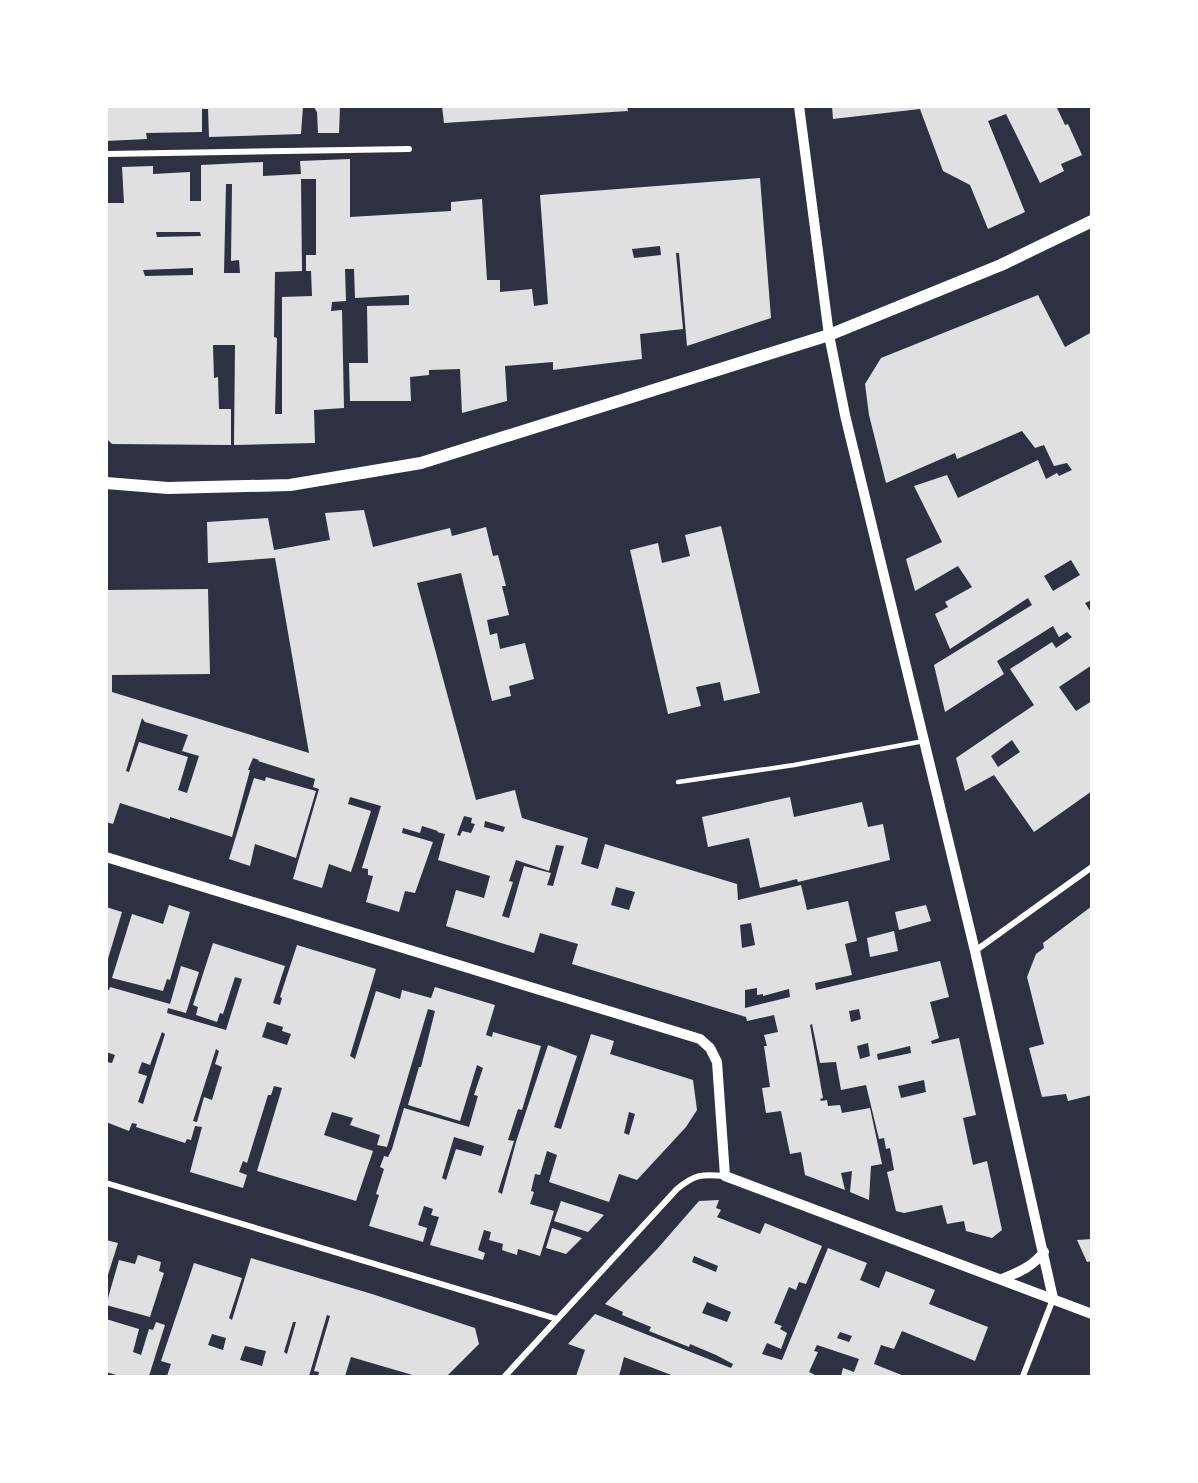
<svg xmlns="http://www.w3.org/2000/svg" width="1198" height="1483" font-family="Lato,sans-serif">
  <rect width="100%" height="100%" fill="#2d3142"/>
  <g fill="#e0e0e3" fill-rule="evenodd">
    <path d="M106 106H303L301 134 209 137 208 109H202V132L146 133 147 139 106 141Z"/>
    <path d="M313 106H340L339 133H318L317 112Z"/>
    <path d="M442 106H627L628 111 444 123Z"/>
    <path d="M832 106H1056L1065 125 1068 124 1082 155 1061 164 1064 171 1040 183 1006 114 988 121 1025 212 988 229 970 185 943 171 920 109 833 119Z"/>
    <path d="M350 159V217L451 211V202L482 199 487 280H500V292L532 289 534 306 548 304 540 195 760 178 771 318 687 346 679 253H676L683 329 640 334 642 359 553 370V362L505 366 507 401 462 413 460 369 429 370V375L410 377 411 401H350L349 363H368L367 306 409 305V295L355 298 354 269H345L346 301 332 302 331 311 342 310 344 408 314 410 315 443 234 445 235 345H213L214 378 218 377 219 409H231V445L112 444 106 438V203H124L122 167 153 166V174L190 172V201H201V165L263 162V176L301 174 300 161ZM301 179H316V255H306V271H311L312 296 282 297V414H275L277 338 274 337 275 272 302 271ZM226 184H232L231 261 239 260 240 273H224ZM156 232H200L201 236 157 237ZM660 246 661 255 634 258 632 249ZM193 268V275L145 276 143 270Z"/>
    <path d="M1038 295 1065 347 1092 332V600L1085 603 1092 614V665L1059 687 1076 711 1092 701V791L1034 832 994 775 965 791 956 758 1034 705 1010 669 1052 642 1056 648 1072 637 1067 632 1059 637 1053 626 997 661 1004 674 945 712 934 665 1032 605 1028 598 950 649 935 614 948 607 945 602 972 587 958 566 915 591 906 559 942 542 914 486 947 475 958 498 1038 460 1046 479 1057 473 1059 476 1072 470 1067 463 1054 466 1044 445 1035 448 1022 431 957 459 955 453 886 483 869 415 865 384 881 358ZM1071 560 1080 575 1053 591 1044 576ZM1012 740 1020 752 998 767 991 756Z"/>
    <path d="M364 510 373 547 450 528 452 536 486 527 493 556 498 555 506 586H502L509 615 487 620 490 635 497 633 500 649 525 643 534 679 509 686 511 696 492 701 461 573 417 583 476 800 515 790 522 818 588 838 581 864 598 869 605 844 737 884 738 900 801 885 807 910 848 901 857 941 845 944 852 975 815 983 816 990 940 961 949 997 930 1002 939 1038 931 1041 932 1044 959 1038 976 1115 963 1118 973 1165 987 1161 1002 1230 992 1238 966 1231 964 1221 947 1224 942 1205 904 1213 896 1211 887 1172 894 1170 890 1148 886 1149 884 1138 879 1139 866 1085 841 1090 836 1062 820 1063 812 1024 810 1025 823 1098 820 1099 821 1101 827 1100 828 1106 840 1105 842 1113 870 1108 882 1164 871 1166 869 1200 850 1192 852 1171 841 1173 845 1190 805 1175 801 1152 790 1154 781 1111 766 1113 762 1088 770 1087 764 1046H767L764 1035 778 1032 774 1015 747 1021 746 1017 572 964 578 944 540 933 534 953 446 926 456 890 484 898 490 876 438 860 445 834 437 832 438 831 422 826 420 833 403 828 402 833 433 842 415 893 405 891 399 912 366 902 373 876 368 875V869L362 868 381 806 350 797 348 804 371 811 351 872 329 864 322 888 293 879 319 789 313 787 315 779 258 761 259 760 253 758 248 770H250L232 837 170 817V819L120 803 113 824 106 822V590L208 589 210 674 112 675V692L309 753 275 558 208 563 207 522 268 518 274 550 330 540 325 513ZM142 718 145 722 188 735 182 751 199 756 187 793 178 790 188 757 139 742 129 772 126 771ZM464 816 472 818 471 823 475 824 471 833 462 831 460 836 457 835ZM485 821 505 827 504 830 503 832 484 827ZM556 845 564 846 553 886 547 885 551 873 524 866 509 918 502 916 513 882 509 881 516 860 549 871ZM616 887 635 892 629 910 611 905ZM751 923 755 945 742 948 740 925ZM757 988V995L763 994V996L789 989 790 997 745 1008V990ZM859 1009 861 1019 851 1022 849 1011ZM868 1043 870 1056 860 1059 857 1046ZM910 1046 911 1053 878 1060 877 1054ZM924 1080 926 1092 901 1098 898 1086Z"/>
    <path d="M721 526 760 693 724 701 720 682 696 687 701 706 668 714 630 550 658 543 662 563 690 556 685 535Z"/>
    <path d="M266 777 316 791 296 858 255 844 250 866 229 859 254 778 265 781Z"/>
    <path d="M790 797 794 817 862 802 868 827 883 824 890 860 798 882 797 879 760 888 749 838 708 847 702 817Z"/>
    <path d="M169 905 190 912 170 980 167 979 163 991 112 978 132 914 163 924Z"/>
    <path d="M926 905 931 921 899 930 895 912Z"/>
    <path d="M1092 906V1095L1068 1101 1066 1094 1042 1097 1029 1048 1044 1044 1027 977 1036 954 1044 948 1043 943Z"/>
    <path d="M106 907 122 912 107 962H106Z"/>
    <path d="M894 931 898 951 870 957 867 938Z"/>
    <path d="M213 943 285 966 273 1003 280 1005 282 998 280 997 297 945 376 969 350 1056 355 1059 376 991 400 999 402 990 431 998 435 987 495 1005 486 1035 492 1037 493 1032 541 1046 522 1110 518 1109 508 1140 514 1141 498 1192 502 1194 516 1142 548 1045 577 1056 554 1127 561 1129 591 1034 614 1041 610 1054 693 1080 697 1110 686 1127 637 1180 619 1174 609 1202 549 1182 557 1155 547 1151 540 1175 535 1174 531 1191 534 1192 530 1204 554 1211 540 1256 518 1249 517 1255 502 1250 503 1244 489 1240 491 1232 484 1230 478 1250 485 1253 483 1260 430 1245 439 1217 431 1215 433 1209 424 1206 418 1225 427 1228 423 1242 369 1226 379 1195 376 1194 384 1169 380 1167 383 1159 384 1156 388 1157 392 1149 404 1108 469 1127 478 1096 474 1095 483 1068 477 1065 460 1121 408 1105 419 1067H421L435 1011 428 1009 387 1147 377 1145 380 1135 350 1125 353 1118 332 1112 324 1135 373 1151 356 1201 257 1171 282 1088 274 1086 271 1095H268L247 1163 243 1161 239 1172 247 1175 243 1188 190 1172 202 1127 195 1126 191 1140 187 1139 185 1143 136 1127 137 1124 132 1123 129 1131 106 1122V1062L112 1063 115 1055 106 1052V990H109L110 987 170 1004 181 966 199 972 186 1013 168 1008 167 1013 226 1030 242 979 235 977 223 1014 220 1013 217 1022 196 1015 198 1007 193 1005ZM267 1022 283 1027 282 1031 291 1034 287 1045 262 1037ZM162 1032 165 1034 143 1104 138 1102 147 1076 138 1073 142 1062 150 1065ZM216 1049 219 1051 215 1064 222 1067 212 1100 204 1097 197 1122 193 1121ZM629 1112 635 1114 629 1135 624 1133ZM454 1137 484 1146 481 1156 456 1149 446 1180 442 1178Z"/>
    <path d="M719 1200 716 1208 721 1210 717 1217 760 1234 765 1223 822 1246 806 1284 799 1282 796 1290 789 1287 774 1323 782 1326 780 1329 787 1333 781 1349 767 1343 762 1354 782 1360 828 1248 867 1263 860 1280 879 1288 886 1271 935 1290 929 1304 988 1327 975 1361 902 1331 894 1349 881 1345 874 1364 904 1376H841L843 1368 854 1372 859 1359 817 1345 814 1351 818 1352 809 1372 817 1376H674L624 1357 619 1376H576L585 1350 568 1344 595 1314 731 1368 733 1364 716 1355 690 1344 689 1347 649 1331 651 1327 622 1315 623 1312 605 1304 658 1248 699 1201ZM694 1256 718 1266 716 1272 692 1262ZM707 1302 731 1312 727 1322 702 1313ZM840 1332 852 1336 849 1342 837 1338Z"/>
    <path d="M561 1201 604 1215 588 1232 554 1221Z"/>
    <path d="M552 1228 582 1238 566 1254 546 1248Z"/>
    <path d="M1092 1239V1261L1087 1262 1077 1240Z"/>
    <path d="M106 1240 118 1243 107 1278H106Z"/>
    <path d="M138 1255 161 1262 159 1271 164 1273 150 1317 106 1305 119 1260 135 1264Z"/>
    <path d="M251 1258 372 1294 475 1328 479 1344 447 1376H416L351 1357 345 1376H318L319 1372 314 1371 330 1316 327 1315 309 1376H167L171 1364 161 1361 194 1263 242 1278 229 1318 232 1320ZM293 1322H296L287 1354 284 1352ZM212 1334 226 1338 223 1350 208 1345ZM245 1346 266 1351 262 1366 240 1360Z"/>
    <path d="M106 1319 139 1329 133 1352 141 1355 149 1329 153 1330 156 1322 165 1325 149 1376H120L106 1372Z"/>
  </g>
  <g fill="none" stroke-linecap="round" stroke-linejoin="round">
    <path stroke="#fff" stroke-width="4.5" d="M678 782 794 765 924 741"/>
    <g stroke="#fff" stroke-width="6">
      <path d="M106 154 409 149"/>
      <path d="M975 951 1092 867"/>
      <path d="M106 1183 557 1319"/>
      <path d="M505 1376 677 1189C695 1174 702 1174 725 1176"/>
      <path d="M1023 1376 1053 1299"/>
    </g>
    <g stroke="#fff" stroke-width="10">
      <path d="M799 106 829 335 845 415 975 951 1053 1298"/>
      <path d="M106 857 700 1039 710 1048 717 1062 725 1176 1092 1314"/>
      <path d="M1002 1279C1019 1272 1032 1267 1044 1252"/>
    </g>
    <path stroke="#fff" stroke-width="12" d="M106 483 168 488 290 485 421 463 829 335 1001 265 1092 221"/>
  </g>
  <rect width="1198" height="1483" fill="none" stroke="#ffffff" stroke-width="216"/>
</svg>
